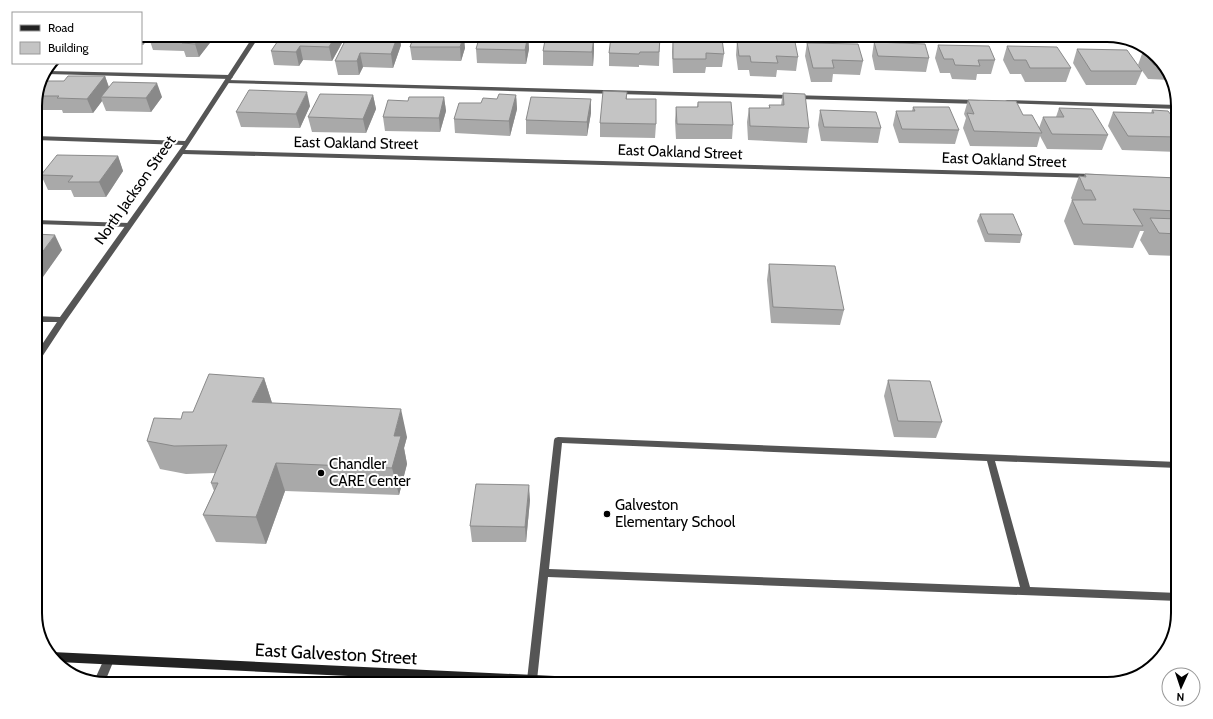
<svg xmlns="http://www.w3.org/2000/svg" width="1213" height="719" font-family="Cabin,sans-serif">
  <rect width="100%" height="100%" fill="#fff"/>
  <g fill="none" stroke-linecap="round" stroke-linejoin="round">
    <g fill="#555" fill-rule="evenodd">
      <path d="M49 71 230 75 233 77 230 79 47 74Z"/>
      <path d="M227 80 979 100 982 102 979 104 225 83V81Z"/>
      <path d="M1007 100 1178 105V109L1005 103V101Z"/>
      <path d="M35 220 129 223 132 225 129 227 35 224Z"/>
      <path d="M558 437 1178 462V468L995 461 1030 587 1178 593V601L548 577 537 680 536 683 530 684 527 680 554 440 555 438ZM562 443 987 461 1020 587 549 569Z"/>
    </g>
    <g fill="#555" fill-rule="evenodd">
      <path d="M254 35H260L185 150 1095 174 1098 176 1095 178 183 154 65 322 38 363 35 364V355L57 322H35V316L60 317 183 145 35 140V136L185 141Z"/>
      <path d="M894 35H971L1120 38 1128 41 1126 42 897 37Z"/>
      <path d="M109 655 113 657 114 660 104 684 94 681 105 657Z"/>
    </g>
    <path fill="#222" fill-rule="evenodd" d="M52 652 617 679 621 681 622 684H514L58 662 49 653Z"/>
  </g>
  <g fill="#a9a9a9">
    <path d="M141 35H216L199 57H186L184 51 153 50 149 38 143 45H141Z"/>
    <path d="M282 35 342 43 332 61 303 60 299 66 274 65 271 51Z"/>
    <path d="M348 35 401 45 393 68 363 67 359 75H338L335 61Z"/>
    <path d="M414 35 465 48 461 61 412 60 410 47Z"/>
    <path d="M528 35 529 49 526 64 477 63 476 49Z"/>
    <path d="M660 38 659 66 639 65V67L609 66V53Z"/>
    <path d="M673 39 724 54 722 67H706L705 73H673L672 52Z"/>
    <path d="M737 41 798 57 796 71 777 70 776 77 750 76 749 70H738L736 55Z"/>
    <path d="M874 42 929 58 926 72 875 70 872 56Z"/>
    <path d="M807 43 863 61 860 75 833 74 832 82H811L805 56Z"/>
    <path d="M938 45 995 60 991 74H977L976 80 952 79 950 73H940L935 58Z"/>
    <path d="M1007 46 1071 68 1066 82H1025L1021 74H1010L1003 60Z"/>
    <path d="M1077 49 1142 71 1136 85H1086L1073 63Z"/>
    <path d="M594 50 593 66 543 65V51Z"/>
    <path d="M1143 51H1149L1168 70 1171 80 1148 79 1138 65Z"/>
    <path d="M105 76 109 87 162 97 151 112 106 111 102 101 93 113H63L62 110H40L36 101H35L43 85 64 81Z"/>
    <path d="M627 92V99L656 124 655 138 600 137V123Z"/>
    <path d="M783 93 809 128 807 143 748 140 747 122 749 108H769V105H781Z"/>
    <path d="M373 95 376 109 366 133 312 132 308 117Z"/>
    <path d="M516 95 517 109 510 136 455 133 454 119 481 103Z"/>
    <path d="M444 97 446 111 440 132 385 131 383 117 408 101Z"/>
    <path d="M591 99V113L587 136 526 134V120Z"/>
    <path d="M968 100 1023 115 1039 128 1043 117H1056L1059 108 1108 135 1102 150 1047 149 1040 136 1037 147 970 146 963 128 966 118 964 114Z"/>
    <path d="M698 102 733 125 732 139H676L675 121 676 107H697Z"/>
    <path d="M310 106 300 128 241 127 236 112Z"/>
    <path d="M913 107 959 130 955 144 899 143 893 125 896 111H912Z"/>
    <path d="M820 110 881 128 878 143 821 141 818 125Z"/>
    <path d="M1152 110 1178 124V152L1122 150 1108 126 1113 112 1151 113Z"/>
    <path d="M118 156 123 171 106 197H74L71 190H48L41 175Z"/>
    <path d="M1085 174 1178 178V256L1149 255 1140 240 1144 231H1140L1133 248 1074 245 1064 221 1072 200 1071 198 1079 176 1084 177Z"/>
    <path d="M980 214 1022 235 1020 243 985 242 977 221Z"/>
    <path d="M35 234 62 250 40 281H35Z"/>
    <path d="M769 264 844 310 840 325 771 323 767 280Z"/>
    <path d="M264 378 272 403 407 437 404 448 407 464 399 495 285 491 266 544 216 542 203 515 214 491 211 483 215 473 186 474 160 469 147 441 181 419 193 412Z"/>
    <path d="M888 380 942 422 936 438 894 437 884 396Z"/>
    <path d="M530 500 526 542H472L470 526Z"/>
  </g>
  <g fill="#898989">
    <path d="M141 35H151L148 36 149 38 143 45 141 40Z"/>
    <path d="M201 35H216L199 57 195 44Z"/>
    <path d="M336 35H340L342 43 332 61 329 47Z"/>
    <path d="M398 35H400L401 45 393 68 391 54Z"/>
    <path d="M464 35 465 48 461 61 460 47Z"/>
    <path d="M528 35 529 49 526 64 525 50Z"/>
    <path d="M594 36V50L593 66 592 52Z"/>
    <path d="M300 46 303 60 299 66 296 52Z"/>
    <path d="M360 53 363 67 359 75 357 61Z"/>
    <path d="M105 76 110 91 101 97 102 101 93 113 87 99Z"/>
    <path d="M157 83 162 97 151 112 146 98Z"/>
    <path d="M307 92 310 106 300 128 296 114Z"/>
    <path d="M373 95 376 109 366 133 363 119Z"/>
    <path d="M516 95 517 109 510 136 509 121Z"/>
    <path d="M444 97 446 111 440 132 439 118Z"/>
    <path d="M591 99V113L587 136V122Z"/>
    <path d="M35 156 42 170 35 179Z"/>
    <path d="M118 156 123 171 106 197 99 182Z"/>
    <path d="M55 235 62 250 40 281 35 272V262Z"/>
    <path d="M264 378 273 406 252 402Z"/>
    <path d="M401 409 407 437 404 448 407 464 399 495 392 468 394 436Z"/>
    <path d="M276 463 285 491 266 544 256 517Z"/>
    <path d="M529 485 530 500 526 542 525 527Z"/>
  </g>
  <g fill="#c4c4c4" stroke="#898989">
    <path d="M149 35H201L195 44 182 43 187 37 148 36Z"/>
    <path d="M282 35H336L329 47 300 46 296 52 271 51Z"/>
    <path d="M348 35H398L391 54 360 53 357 61H335Z"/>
    <path d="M414 35H464L460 47H410Z"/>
    <path d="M480 35H528L525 50 476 49Z"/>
    <path d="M546 35 594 36 592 52 543 51Z"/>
    <path d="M611 37 660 38 659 52H640L639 54 609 53Z"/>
    <path d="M673 39H722L724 54 706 53V59H673Z"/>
    <path d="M737 41 795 42 798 57 776 56 778 63 751 62 750 56H739Z"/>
    <path d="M874 42 925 44 929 58 878 56Z"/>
    <path d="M807 43 858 44 863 61 832 60 834 68H813Z"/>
    <path d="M938 45 989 46 995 60H978L980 66 955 65 953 59H944Z"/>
    <path d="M1007 46 1057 47 1071 68H1030L1026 60H1014Z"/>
    <path d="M1077 49 1127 50 1142 71H1091Z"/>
    <path d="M1143 51H1149L1164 65H1154Z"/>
    <path d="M68 76H105L87 99 57 98 59 96H38L43 85 46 81H64Z"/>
    <path d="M113 82 157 83 146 98 101 97Z"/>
    <path d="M249 90 307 92 296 114 236 112Z"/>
    <path d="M603 91 627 92 626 99H656V124L600 123Z"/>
    <path d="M783 93 805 94 809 128 750 126 749 108H770L769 105H784Z"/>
    <path d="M320 94 373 95 363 119 308 117Z"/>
    <path d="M499 94 516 95 509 121 454 119 459 103H481L483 98 497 99Z"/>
    <path d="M409 97H444L439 118 383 117 388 100 408 101Z"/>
    <path d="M531 97 591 99 587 122 526 120Z"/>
    <path d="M968 100 1016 101 1023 115H1032L1042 133 974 131 967 113 974 114Z"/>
    <path d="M698 102H731L733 125 677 124 676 107H698Z"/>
    <path d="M913 107H949L959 130 902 129 896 111H915Z"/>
    <path d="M1059 108 1092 109 1108 135 1052 134 1043 117H1064Z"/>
    <path d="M820 110 876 112 881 128 824 127Z"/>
    <path d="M1152 110 1168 111 1178 124V137L1128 136 1113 112 1154 113Z"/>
    <path d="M57 155 118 156 99 182H68L73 176 41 175Z"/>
    <path d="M1085 174 1178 178V211L1133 209 1143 226 1083 224 1072 200H1096L1091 190H1085L1079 176 1086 177Z"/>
    <path d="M980 214H1013L1022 235 988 234Z"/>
    <path d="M1150 218 1178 219V234L1159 233Z"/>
    <path d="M35 234 55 235 35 262Z"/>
    <path d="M769 264 835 266 844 310 773 307Z"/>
    <path d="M209 374 264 378 252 402 401 409 394 436H401L392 468 276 463 256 517 203 515 218 483H211L227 445 174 446 147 441 154 418 181 419 183 412H193Z"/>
    <path d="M888 380 930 381 942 422 898 421Z"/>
    <path d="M476 484 529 485 525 527 470 526Z"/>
  </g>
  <g fill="#000" stroke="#fff" stroke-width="1.5">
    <circle cx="321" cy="473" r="4"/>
    <circle cx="607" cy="514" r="4"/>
  </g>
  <g text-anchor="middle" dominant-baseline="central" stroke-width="4" stroke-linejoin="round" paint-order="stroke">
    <g font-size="15" fill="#000" stroke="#fff">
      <text transform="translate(356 143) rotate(1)">East Oakland Street</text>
      <text transform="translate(680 152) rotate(2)">East Oakland Street</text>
      <text transform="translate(1004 160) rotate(2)">East Oakland Street</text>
      <text transform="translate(135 190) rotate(-55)">North Jackson Street</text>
    </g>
    <g font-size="15" fill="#000" stroke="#fff" text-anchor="start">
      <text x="329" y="464">Chandler<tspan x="329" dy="17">CARE Center</tspan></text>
      <text x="615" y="505">Galveston<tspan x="615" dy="17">Elementary School</tspan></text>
    </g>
    <g font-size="18" fill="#000" stroke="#fff">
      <text transform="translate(336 654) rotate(3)">East Galveston Street</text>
    </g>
  </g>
  <path d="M0 0H1213V719H0ZM106 42H1107A64 64 0 0 1 1171 106V613A64 64 0 0 1 1107 677H106A64 64 0 0 1 42 613V106A64 64 0 0 1 106 42Z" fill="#fff" fill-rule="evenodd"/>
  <path fill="none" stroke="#000" stroke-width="2" d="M106 42H1107A64 64 0 0 1 1171 106V613A64 64 0 0 1 1107 677H106A64 64 0 0 1 42 613V106A64 64 0 0 1 106 42Z"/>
  <rect x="12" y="12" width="130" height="52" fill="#ffffff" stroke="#999999"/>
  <rect x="20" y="25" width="20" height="6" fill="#222222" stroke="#999999"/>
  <text x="48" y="32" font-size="12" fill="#000000">Road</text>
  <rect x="20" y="42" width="20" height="12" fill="#c4c4c4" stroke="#999999"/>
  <text x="48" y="52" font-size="12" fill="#000000">Building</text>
  <g transform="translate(1181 687) rotate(183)"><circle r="19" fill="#ffffff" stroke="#999999"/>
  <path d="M0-3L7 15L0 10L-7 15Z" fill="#000000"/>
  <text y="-6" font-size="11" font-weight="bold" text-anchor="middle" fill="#000000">N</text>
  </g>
</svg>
